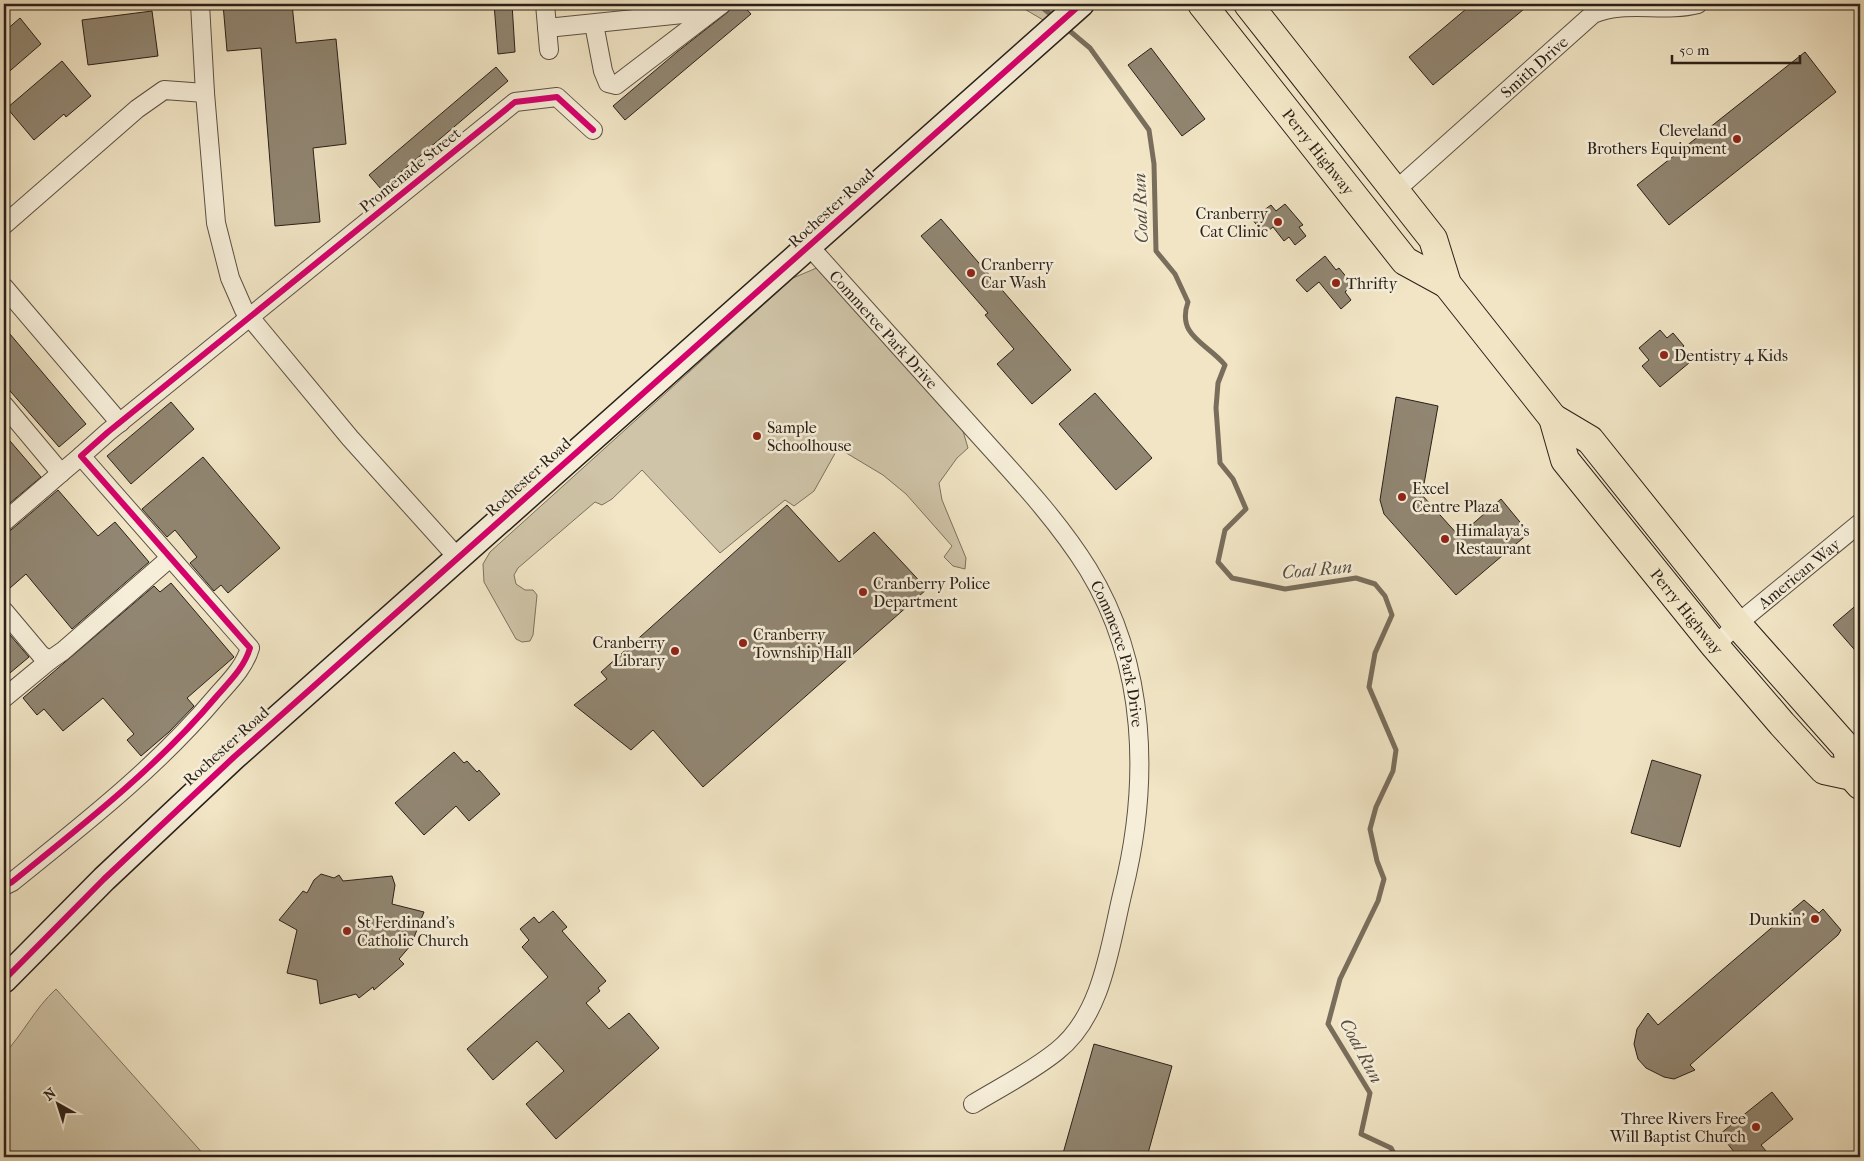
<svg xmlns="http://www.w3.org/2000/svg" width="1864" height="1161" font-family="'IM FELL French Canon',serif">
  <rect width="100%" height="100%" fill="#f1e5c5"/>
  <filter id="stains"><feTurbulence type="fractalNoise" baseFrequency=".004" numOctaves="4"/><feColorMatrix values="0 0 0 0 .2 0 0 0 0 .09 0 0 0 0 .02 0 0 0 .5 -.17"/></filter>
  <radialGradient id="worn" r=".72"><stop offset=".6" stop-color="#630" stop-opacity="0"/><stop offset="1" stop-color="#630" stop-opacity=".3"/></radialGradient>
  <g fill="#cfc4a8" stroke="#7c7260">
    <path d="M1016 4H1081L1055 27Z"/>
    <path d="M826 264 835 287 963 431 968 448 957 458 939 483 942 500 966 558 965 569 953 566 944 557 952 546 906 494 883 475 838 448 814 491 794 506 785 500 720 553 642 470 612 499 602 505 595 502 518 568 514 575 516 584 525 590H533L537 595 533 635 530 641 522 642 516 639 484 582 483 564 490 552 793 278Z"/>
    <path d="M56 989 206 1157H4V1054C23 1034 35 1008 56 989Z"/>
  </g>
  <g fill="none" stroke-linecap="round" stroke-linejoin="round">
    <g stroke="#796e5c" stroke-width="5">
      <path d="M1038 4 1055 18"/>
      <path d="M1065 27 1090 48 1149 130 1154 164 1156 251 1175 274 1188 302C1176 336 1207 343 1225 365L1218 383 1216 408 1220 463 1233 479 1246 509 1225 530 1218 562 1232 578 1285 589 1356 578 1375 584 1385 596 1392 615 1375 653 1369 687 1396 750 1393 771 1376 807 1370 829 1377 861 1384 879 1378 901 1340 979 1328 1024 1370 1093 1361 1134 1391 1148 1396 1157"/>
    </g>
  </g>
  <g fill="#918672" stroke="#2a2018">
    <path d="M223 4H292L296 43 336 39 346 144 313 148 320 222 275 226 261 48 227 51Z"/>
    <path d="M494 4H512L515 52 498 54Z"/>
    <path d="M734 4H742L751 14 625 120 613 106 677 52 728 12Z"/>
    <path d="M1472 4H1530L1433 85 1409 57Z"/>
    <path d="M152 11 158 56 88 65 82 20Z"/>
    <path d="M20 18 41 44 4 76V32Z"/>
    <path d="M1151 48 1205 119 1182 136 1128 65Z"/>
    <path d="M1805 52 1836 92 1669 225 1637 185Z"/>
    <path d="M62 61 91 96 66 117 64 114 34 140 7 108Z"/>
    <path d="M496 67 508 81 381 189 369 175Z"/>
    <path d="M1285 204 1303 225 1299 227 1306 236 1295 245 1289 237 1284 241 1273 227 1264 234 1252 219 1271 205 1276 211Z"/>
    <path d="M941 219 1071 370 1032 404 997 364 1014 349 985 315 988 313 921 236Z"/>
    <path d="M1325 256 1336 270 1339 268 1353 285 1345 292 1351 300 1341 309 1319 282 1307 292 1296 280Z"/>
    <path d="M4 327 86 424 59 447 4 384Z"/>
    <path d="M1660 330 1667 338 1673 333 1684 346 1678 351 1689 363 1660 387 1642 366 1649 360 1639 348Z"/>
    <path d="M1095 393 1152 458 1116 490 1059 424Z"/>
    <path d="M1396 397 1438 406 1422 495 1459 536 1501 499 1529 533 1456 595 1384 514 1380 500Z"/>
    <path d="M171 402 194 429 131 484 107 456Z"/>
    <path d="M4 434 41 477 4 508Z"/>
    <path d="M203 457 280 548 228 593 221 585 214 591 190 563 197 557 175 530 167 537 142 509Z"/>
    <path d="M58 490 98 536 115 522 149 562 72 629 26 574 10 588 4 581V532L11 530Z"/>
    <path d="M787 505 839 562 874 532 927 589 703 787 653 730 631 750 574 705 607 679 601 672Z"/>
    <path d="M171 583 234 657 187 698 194 706 169 732 141 756 127 740 134 734 103 698 63 731 44 709 37 715 23 698 154 586 160 592Z"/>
    <path d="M1860 602V656L1833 625Z"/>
    <path d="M4 628 29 657 4 678Z"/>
    <path d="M454 752 464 763 467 761 477 772 479 770 500 794 469 821 456 806 424 835 395 803Z"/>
    <path d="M1652 760 1701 775 1680 847 1631 833Z"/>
    <path d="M321 874 334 878 339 875 343 881 392 876 395 885 392 904 424 912 411 945 399 959 404 964 374 990 373 987 359 998 356 994 320 1004 317 980 287 973 297 930 279 920 303 891 307 893 314 880Z"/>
    <path d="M1804 900 1819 913 1823 909 1841 930 1838 935 1690 1065 1695 1070 1674 1079 1664 1077 1646 1068 1638 1059 1634 1044 1637 1029 1648 1013 1658 1025Z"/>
    <path d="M553 911 567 927 562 931 606 981 598 988 600 991 586 1003 609 1029 629 1013 659 1048 556 1139 526 1104 564 1071 537 1041 493 1080 467 1049 548 977 522 947 529 940 520 929 534 917 539 923Z"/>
    <path d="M1094 1044 1172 1066 1147 1157H1062Z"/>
    <path d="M1772 1092 1793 1119 1761 1145 1771 1157H1738L1720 1134Z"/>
  </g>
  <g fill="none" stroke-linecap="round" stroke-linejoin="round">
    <defs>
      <g id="street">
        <path d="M200 4 205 93 216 223 230 278 244 310 350 438 458 558"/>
        <path d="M545 4 549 50"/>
        <path d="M594 24 603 71 608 83 616 85 722 4"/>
        <path d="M547 28 712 11"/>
        <path id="s1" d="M1396 190 1593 14C1626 0 1663 13 1698 4"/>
        <path d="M4 225 137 109 164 90 205 93"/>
        <path id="s2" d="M809 246C862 305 916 365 969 424 1010 470 1055 516 1088 569 1147 665 1150 783 1123 891 1110 944 1103 1015 1057 1051 1031 1072 1001 1087 973 1104"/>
        <path d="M4 287 120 423"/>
        <path d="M4 405 61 473 81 456"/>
        <path d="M4 522 61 473"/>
        <path d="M4 611 41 655 50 660 63 651 170 558"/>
        <path id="s3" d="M1715 646 1737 624 1860 523"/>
        <path d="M4 698 50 660"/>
        <path d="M4 886 12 882C84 824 156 768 216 697 229 682 244 668 250 648L81 456 108 432 515 102 557 97 593 130"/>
      </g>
      <path id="secondary" d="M4 980 104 879 234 757 1081 4"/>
      <g id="primary">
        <path id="s4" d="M1202 4 1405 261 1447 284"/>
        <path id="s5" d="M1248 4 1433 239 1447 284 1553 418 1565 460 1715 646 1782 724 1824 770 1852 776 1860 785"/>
        <path d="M1553 418 1590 440 1737 624 1847 748 1852 776"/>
      </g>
    </defs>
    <use href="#street" stroke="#5c5143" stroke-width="20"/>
    <use href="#secondary" stroke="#2a2018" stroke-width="28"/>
    <use href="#primary" stroke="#2a2018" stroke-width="30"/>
    <use href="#street" stroke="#f6eed9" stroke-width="18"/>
    <use href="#secondary" stroke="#f6eed9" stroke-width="25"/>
    <use href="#primary" stroke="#f1e5c5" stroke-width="28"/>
    <defs>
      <g id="cycleway">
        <path d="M4 886 12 882C84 824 156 768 216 697 229 682 244 668 250 648L81 456 108 432 515 102 557 97 593 130"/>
        <path d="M4 980 104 879 234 757 1081 4"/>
      </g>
    </defs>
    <use href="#cycleway" stroke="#f6eed9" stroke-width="9"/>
    <use href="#cycleway" stroke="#d6006c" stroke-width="6"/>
  </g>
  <g fill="#8f2418" stroke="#f6eed9" stroke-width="2">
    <circle cx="1737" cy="139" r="5"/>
    <circle cx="1278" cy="222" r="5"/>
    <circle cx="971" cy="273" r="5"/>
    <circle cx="1336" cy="283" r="5"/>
    <circle cx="1664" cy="355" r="5"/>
    <circle cx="757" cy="436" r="5"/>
    <circle cx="1402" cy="497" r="5"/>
    <circle cx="1445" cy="539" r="5"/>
    <circle cx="863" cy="592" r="5"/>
    <circle cx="743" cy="643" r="5"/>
    <circle cx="675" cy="651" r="5"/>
    <circle cx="1815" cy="919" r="5"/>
    <circle cx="347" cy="931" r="5"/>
    <circle cx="1756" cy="1127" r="5"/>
  </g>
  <g text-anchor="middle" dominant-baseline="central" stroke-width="5" stroke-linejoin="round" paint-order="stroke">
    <g font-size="16" fill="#2a2018" stroke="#f6eed9">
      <text stroke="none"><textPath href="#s1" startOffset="185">Smith Drive</textPath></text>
      <text stroke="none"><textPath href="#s4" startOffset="188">Perry Highway</textPath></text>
      <text transform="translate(410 170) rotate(-39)">Promenade Street</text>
      <text transform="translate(831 208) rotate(-42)">Rochester Road</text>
      <text stroke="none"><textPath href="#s2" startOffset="112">Commerce Park Drive</textPath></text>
      <text transform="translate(528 477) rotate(-42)">Rochester Road</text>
      <text stroke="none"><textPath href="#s3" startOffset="111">American Way</textPath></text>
      <text stroke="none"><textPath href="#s5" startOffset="755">Perry Highway</textPath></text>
      <text stroke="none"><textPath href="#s2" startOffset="518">Commerce Park Drive</textPath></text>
      <text transform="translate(226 746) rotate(-42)">Rochester Road</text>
    </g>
    <g font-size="16" fill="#2a2018" stroke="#f6eed9" text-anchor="start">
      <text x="1727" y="130" text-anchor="end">Cleveland<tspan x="1727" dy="18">Brothers Equipment</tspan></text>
      <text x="1268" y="213" text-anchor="end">Cranberry<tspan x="1268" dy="18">Cat Clinic</tspan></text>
      <text x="981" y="264">Cranberry<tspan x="981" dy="18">Car Wash</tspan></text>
      <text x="1346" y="283">Thrifty</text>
      <text x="1674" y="355">Dentistry 4 Kids</text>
      <text x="767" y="427">Sample<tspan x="767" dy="18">Schoolhouse</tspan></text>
      <text x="1412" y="488">Excel<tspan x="1412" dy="18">Centre Plaza</tspan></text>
      <text x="1455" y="530">Himalaya's<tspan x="1455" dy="18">Restaurant</tspan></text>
      <text x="873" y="583">Cranberry Police<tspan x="873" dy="18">Department</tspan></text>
      <text x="753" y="634">Cranberry<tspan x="753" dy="18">Township Hall</tspan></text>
      <text x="665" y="642" text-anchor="end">Cranberry<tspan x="665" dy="18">Library</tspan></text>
      <text x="1805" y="919" text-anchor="end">Dunkin'</text>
      <text x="357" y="922">St Ferdinand's<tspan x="357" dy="18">Catholic Church</tspan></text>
      <text x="1746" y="1118" text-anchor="end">Three Rivers Free<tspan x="1746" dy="18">Will Baptist Church</tspan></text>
    </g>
    <g font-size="18" font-style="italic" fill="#584e40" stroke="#f6eed9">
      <text transform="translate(1141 208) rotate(-92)">Coal Run</text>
      <text transform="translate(1317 570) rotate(-5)">Coal Run</text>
      <text transform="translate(1361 1051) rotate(62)">Coal Run</text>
    </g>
  </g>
  <rect width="1864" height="1161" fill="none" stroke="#f1e5c5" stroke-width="20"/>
  <rect x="5" y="5" width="1854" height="1151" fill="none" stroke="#2a2018" stroke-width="2.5"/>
  <rect x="10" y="10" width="1844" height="1141" fill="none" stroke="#2a2018"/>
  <g transform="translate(58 1104) rotate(321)" stroke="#f6eed9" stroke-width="4" paint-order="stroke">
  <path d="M0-4L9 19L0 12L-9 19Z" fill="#2a2018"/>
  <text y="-8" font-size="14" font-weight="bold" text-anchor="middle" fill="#2a2018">N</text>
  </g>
  <path d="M1672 55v8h128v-8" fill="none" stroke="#2a2018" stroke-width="2.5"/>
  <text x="1679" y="55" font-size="15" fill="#2a2018" stroke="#f6eed9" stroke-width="4" paint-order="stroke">50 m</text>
  <rect width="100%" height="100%" filter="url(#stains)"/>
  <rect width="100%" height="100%" fill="url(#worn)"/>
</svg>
